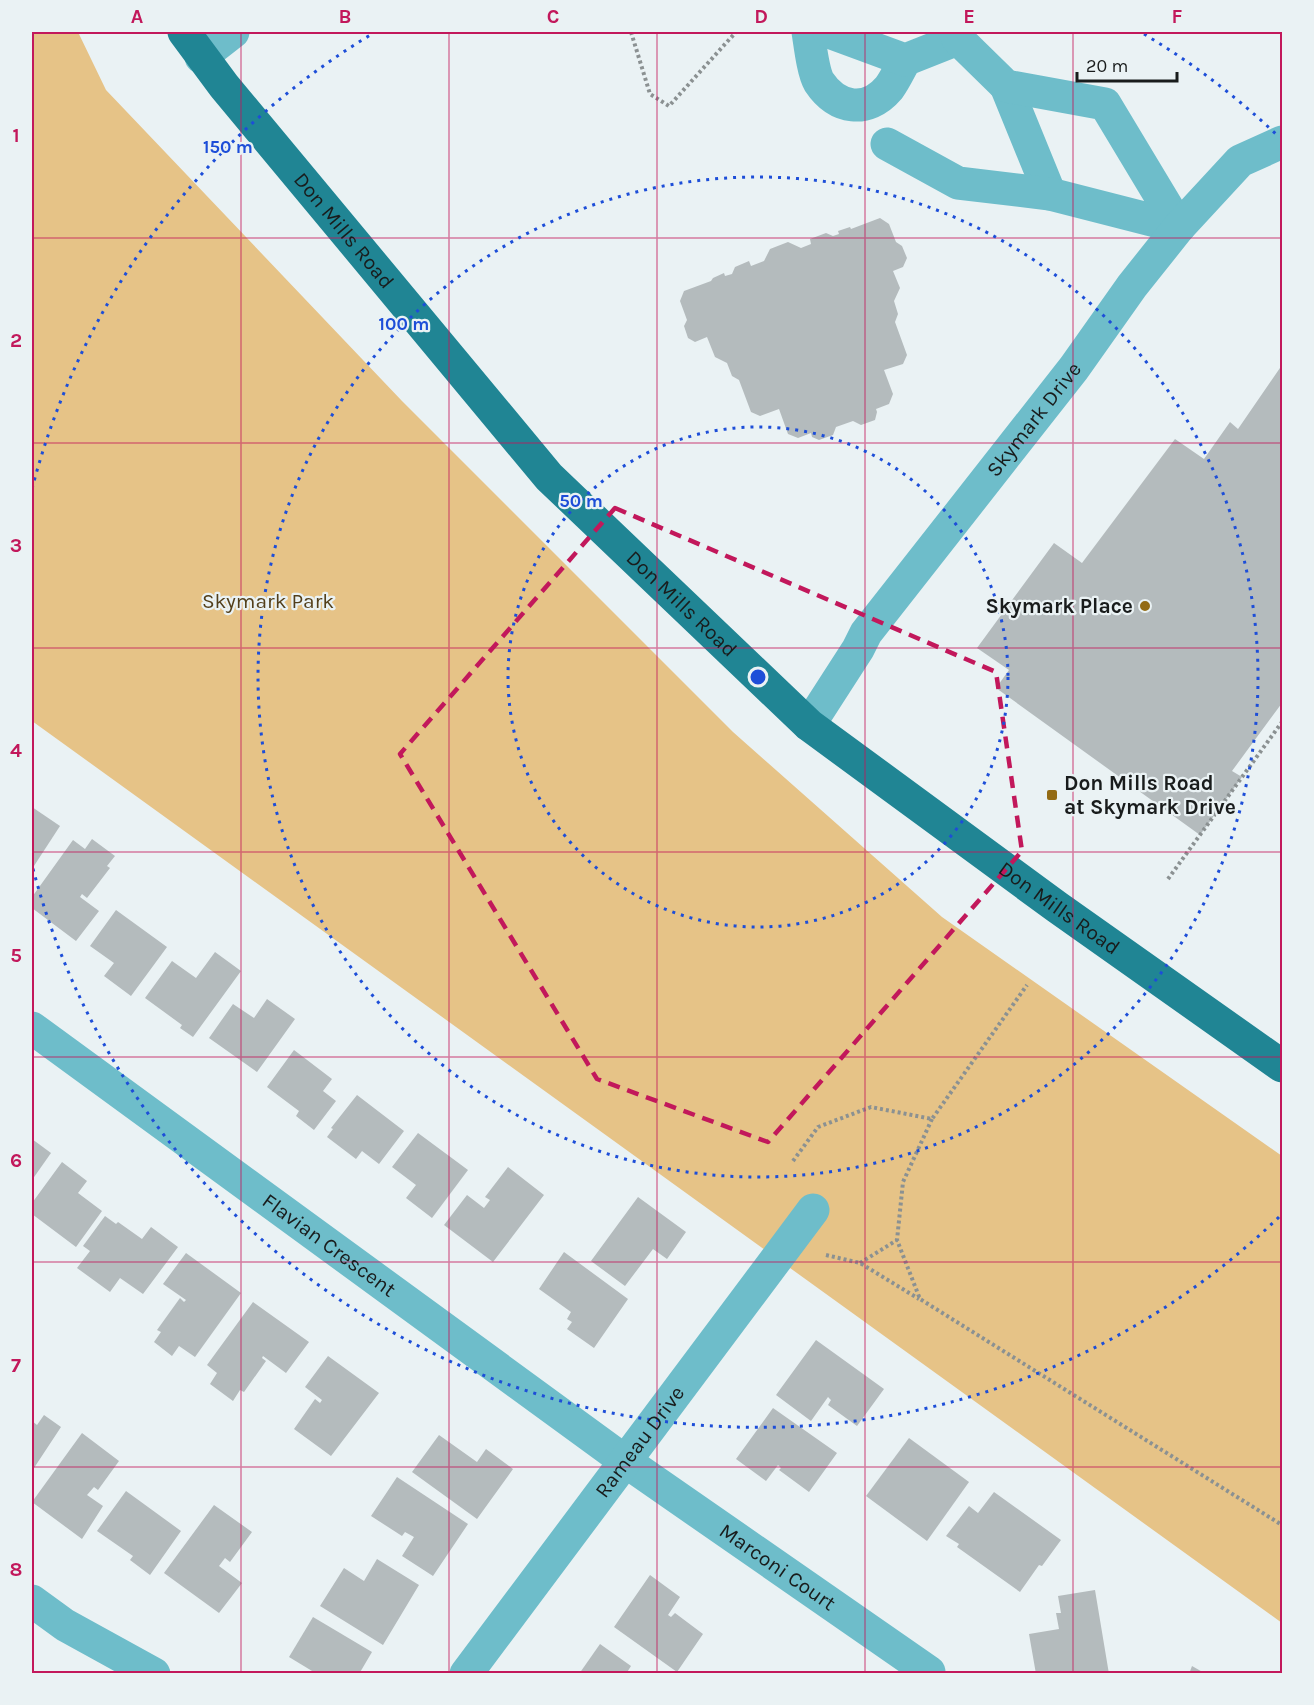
<svg xmlns="http://www.w3.org/2000/svg" width="1314" height="1705" font-family="Karla,sans-serif">
  <rect width="100%" height="100%" fill="#eaf2f4"/>
  <path fill="#e6c387" d="M32 32H78L106 90 402 401 733 732 942 917 1282 1156V1623L32 721Z"/>
  <g fill="#b4bbbd">
    <path d="M880 218 889 224 896 242 902 246 907 258 903 267 893 271 900 288 894 301 898 314 895 322 907 355 903 364 884 370 893 394 889 404 876 409 877 412 875 420 861 425 853 421 836 427 833 435 819 440 812 437 811 433 798 438 788 434 779 409 760 416 751 412 739 380 732 376 727 363 715 357 707 337 695 342 688 338 684 326 687 320 680 301 684 291 711 281 713 278 724 273 725 276 732 274 735 267 749 261 751 266 764 261 770 249 788 242 801 248 811 244 810 239 826 233 833 236 839 234 838 231 850 227 851 229Z"/>
    <path d="M1282 365V703L1232 771 1242 777 1200 835 996 688 1009 670 977 648 1054 543 1082 563 1175 439 1204 459 1230 422 1238 429Z"/>
    <path d="M32 807 60 826 32 869Z"/>
    <path d="M92 839 115 856 107 866 110 868 87 898 82 894 80 897 99 911 76 941 32 908V897L73 840 85 849Z"/>
    <path d="M116 910 167 947 131 996 104 976 114 963 90 946Z"/>
    <path d="M215 952 241 971 193 1037 180 1028 182 1025 145 998 172 961 196 978Z"/>
    <path d="M267 999 295 1019 257 1072 209 1038 233 1004 254 1018Z"/>
    <path d="M294 1050 332 1079 323 1091 336 1101 314 1130 296 1116 299 1111 267 1087Z"/>
    <path d="M357 1095 404 1131 379 1164 362 1151 356 1159 327 1137 333 1129 331 1128Z"/>
    <path d="M418 1133 468 1170 432 1218 406 1198 416 1185 392 1167Z"/>
    <path d="M32 1139 51 1153 32 1180Z"/>
    <path d="M62 1162 87 1181 78 1193 102 1211 76 1247 32 1214V1203Z"/>
    <path d="M508 1167 544 1195 493 1262 444 1225 467 1195 484 1208 490 1200 485 1197Z"/>
    <path d="M638 1197 686 1232 667 1259 653 1249 625 1286 591 1261Z"/>
    <path d="M105 1216 116 1224 118 1222 142 1239 151 1227 178 1247 143 1294 120 1278 110 1292 77 1268 90 1251 83 1246Z"/>
    <path d="M564 1252 628 1299 594 1348 567 1329 572 1322 567 1319 571 1312 539 1289Z"/>
    <path d="M186 1253 241 1293 195 1357 179 1346 172 1356 154 1342 161 1332 157 1330 180 1298 184 1302 186 1300 163 1284Z"/>
    <path d="M253 1302 309 1342 286 1373 263 1356 262 1358 266 1361 244 1392 240 1390 233 1401 210 1384 217 1373 207 1365Z"/>
    <path d="M816 1340 884 1389 857 1426 828 1405 831 1400 828 1397 811 1421 776 1395Z"/>
    <path d="M328 1356 379 1393 331 1456 294 1429 315 1399 320 1403 322 1400 305 1387Z"/>
    <path d="M773 1408 837 1453 809 1492 779 1470 781 1468 778 1465 766 1481 736 1459Z"/>
    <path d="M44 1415 61 1427 32 1471V1421L37 1425Z"/>
    <path d="M82 1433 119 1461 98 1490 94 1487 87 1495 103 1506 82 1539 32 1502Z"/>
    <path d="M439 1435 477 1462 486 1449 513 1469 477 1519 412 1472Z"/>
    <path d="M909 1438 969 1482 927 1541 866 1496Z"/>
    <path d="M397 1477 468 1524 433 1576 402 1556 414 1537 405 1532 402 1536 371 1516Z"/>
    <path d="M126 1491 181 1531 150 1575 130 1560 133 1556 97 1531Z"/>
    <path d="M994 1492 1061 1540 1042 1566 1039 1565 1020 1592 957 1547 959 1544 946 1536 969 1506 978 1513Z"/>
    <path d="M214 1505 252 1532 230 1562 225 1558 219 1566 242 1583 219 1613 164 1573Z"/>
    <path d="M377 1559 419 1585 383 1645 320 1606 344 1568 364 1581Z"/>
    <path d="M650 1575 680 1597 668 1615 671 1617 675 1613 703 1634 677 1672 614 1627Z"/>
    <path d="M1095 1590 1109 1674H1036L1029 1634 1059 1629 1056 1613H1061L1058 1596Z"/>
    <path d="M313 1617 372 1652 359 1674H317L289 1657Z"/>
    <path d="M600 1644 631 1666 626 1674H579Z"/>
    <path d="M1192 1666 1206 1674H1189Z"/>
  </g>
  <g fill="none" stroke-linecap="round" stroke-linejoin="round">
    <g stroke="#8b9192" stroke-width="4" stroke-dasharray="3 3" stroke-linecap="butt">
      <path d="M631 32 650 94 669 106 736 32"/>
      <path d="M1168 879 1282 722"/>
      <path d="M932 1119 903 1182 897 1240 920 1299 1282 1525"/>
      <path d="M793 1161 818 1127 871 1107 932 1119 1027 985"/>
      <path d="M826 1255 860 1263 919 1299"/>
      <path d="M860 1263 897 1240"/>
    </g>
    <g stroke="#6ebdca" stroke-width="33">
      <path d="M808 32C810 44 813 72 819 82 837 109 867 114 889 88 895 80 900 69 905 60"/>
      <path d="M829 32 905 60 958 39"/>
      <path d="M201 57 233 32"/>
      <path d="M1006 86 1050 194"/>
      <path d="M887 144 958 183 1050 194 1179 227 1105 104 1006 86 958 39 955 32"/>
      <path id="s1" d="M809 725 858 649 866 633 1074 368 1132 286 1179 227 1240 161 1282 142"/>
      <path id="s2" d="M32 1028 625 1461 929 1672"/>
      <path d="M32 1601 65 1625 154 1674"/>
      <path id="s3" d="M466 1674 813 1210"/>
    </g>
    <path stroke="#208594" stroke-width="33" id="s4" d="M184 32 224 86 549 477 809 725 1057 907 1282 1066"/>
  </g>
  <path fill="none" stroke="#c2185b" stroke-width="4.5" stroke-dasharray="12 8" stroke-linejoin="round" d="M615 508 996 672 1022 851 768 1142 597 1079 400 754Z"/>
  <path fill="none" stroke="#c2185b" stroke-width="1.5" stroke-opacity="0.55" d="M241 32V1674M449 32V1674M657 32V1674M865 32V1674M1073 32V1674M32 238H1282M32 443H1282M32 648H1282M32 852H1282M32 1057H1282M32 1262H1282M32 1467H1282"/>
  <g fill="none" stroke="#1d4ed8" stroke-width="3" stroke-dasharray="3 6">
    <circle cx="758" cy="677" r="250"/>
    <circle cx="758" cy="677" r="500"/>
    <path d="M1279 1217A750 750 0 0 1 32 865M32 489A750 750 0 0 1 372 34M1144 34A750 750 0 0 1 1279 137"/>
  </g>
  <g fill="#936b14" stroke="#eaf2f4" stroke-width="2">
    <circle cx="1145" cy="606" r="6"/>
    <rect x="1046" y="789" width="12" height="12" rx="3"/>
  </g>
  <g text-anchor="middle" dominant-baseline="central" stroke-width="4.5" stroke-linejoin="round" paint-order="stroke">
    <g font-size="21" fill="#191c1c" stroke="#eaf2f4">
      <text stroke="none"><textPath href="#s4" startOffset="255">Don Mills Road</textPath></text>
      <text stroke="none"><textPath href="#s1" startOffset="380">Skymark Drive</textPath></text>
      <text stroke="none"><textPath href="#s4" startOffset="759">Don Mills Road</textPath></text>
      <text stroke="none"><textPath href="#s4" startOffset="1245">Don Mills Road</textPath></text>
      <text stroke="none"><textPath href="#s2" startOffset="368">Flavian Crescent</textPath></text>
      <text stroke="none"><textPath href="#s3" startOffset="290">Rameau Drive</textPath></text>
      <text stroke="none"><textPath href="#s2" startOffset="920">Marconi Court</textPath></text>
    </g>
    <g font-size="21" fill="#533f1a" stroke="#eaf2f4">
      <text x="268" y="601">Skymark Park</text>
    </g>
    <g font-size="21" font-weight="bold" fill="#191c1c" stroke="#eaf2f4" text-anchor="end">
      <text x="1133" y="606">Skymark Place</text>
      <text x="1064" y="783" text-anchor="start">Don Mills Road<tspan x="1064" dy="24">at Skymark Drive</tspan></text>
    </g>
  </g>
  <circle cx="758" cy="677" r="9" fill="#1d4ed8" stroke="#eaf2f4" stroke-width="3"/>
  <g font-size="18" text-anchor="middle" font-weight="bold" fill="#1d4ed8" stroke="#eaf2f4" stroke-width="4.5" stroke-linejoin="round" paint-order="stroke">
    <text x="228" y="153">150 m</text>
    <text x="404" y="330">100 m</text>
    <text x="581" y="507">50 m</text>
  </g>
  <rect width="1314" height="1705" fill="none" stroke="#eaf2f4" stroke-width="66"/>
  <path d="M1077 72v9h100v-9" fill="none" stroke="#191c1c" stroke-width="3"/>
  <text x="1086" y="72" font-size="18" fill="#191c1c" stroke="#eaf2f4" stroke-width="4.5" paint-order="stroke">20 m</text>
  <rect x="33" y="33" width="1248" height="1639" fill="none" stroke="#c2185b" stroke-width="2"/>
  <g font-size="20" text-anchor="middle" font-weight="bold" fill="#c2185b">
    <text x="137" y="23">A</text>
    <text x="345" y="23">B</text>
    <text x="553" y="23">C</text>
    <text x="761" y="23">D</text>
    <text x="969" y="23">E</text>
    <text x="1177" y="23">F</text>
    <text x="16" y="142">1</text>
    <text x="16" y="347">2</text>
    <text x="16" y="552">3</text>
    <text x="16" y="757">4</text>
    <text x="16" y="962">5</text>
    <text x="16" y="1167">6</text>
    <text x="16" y="1372">7</text>
    <text x="16" y="1576">8</text>
  </g>
</svg>
